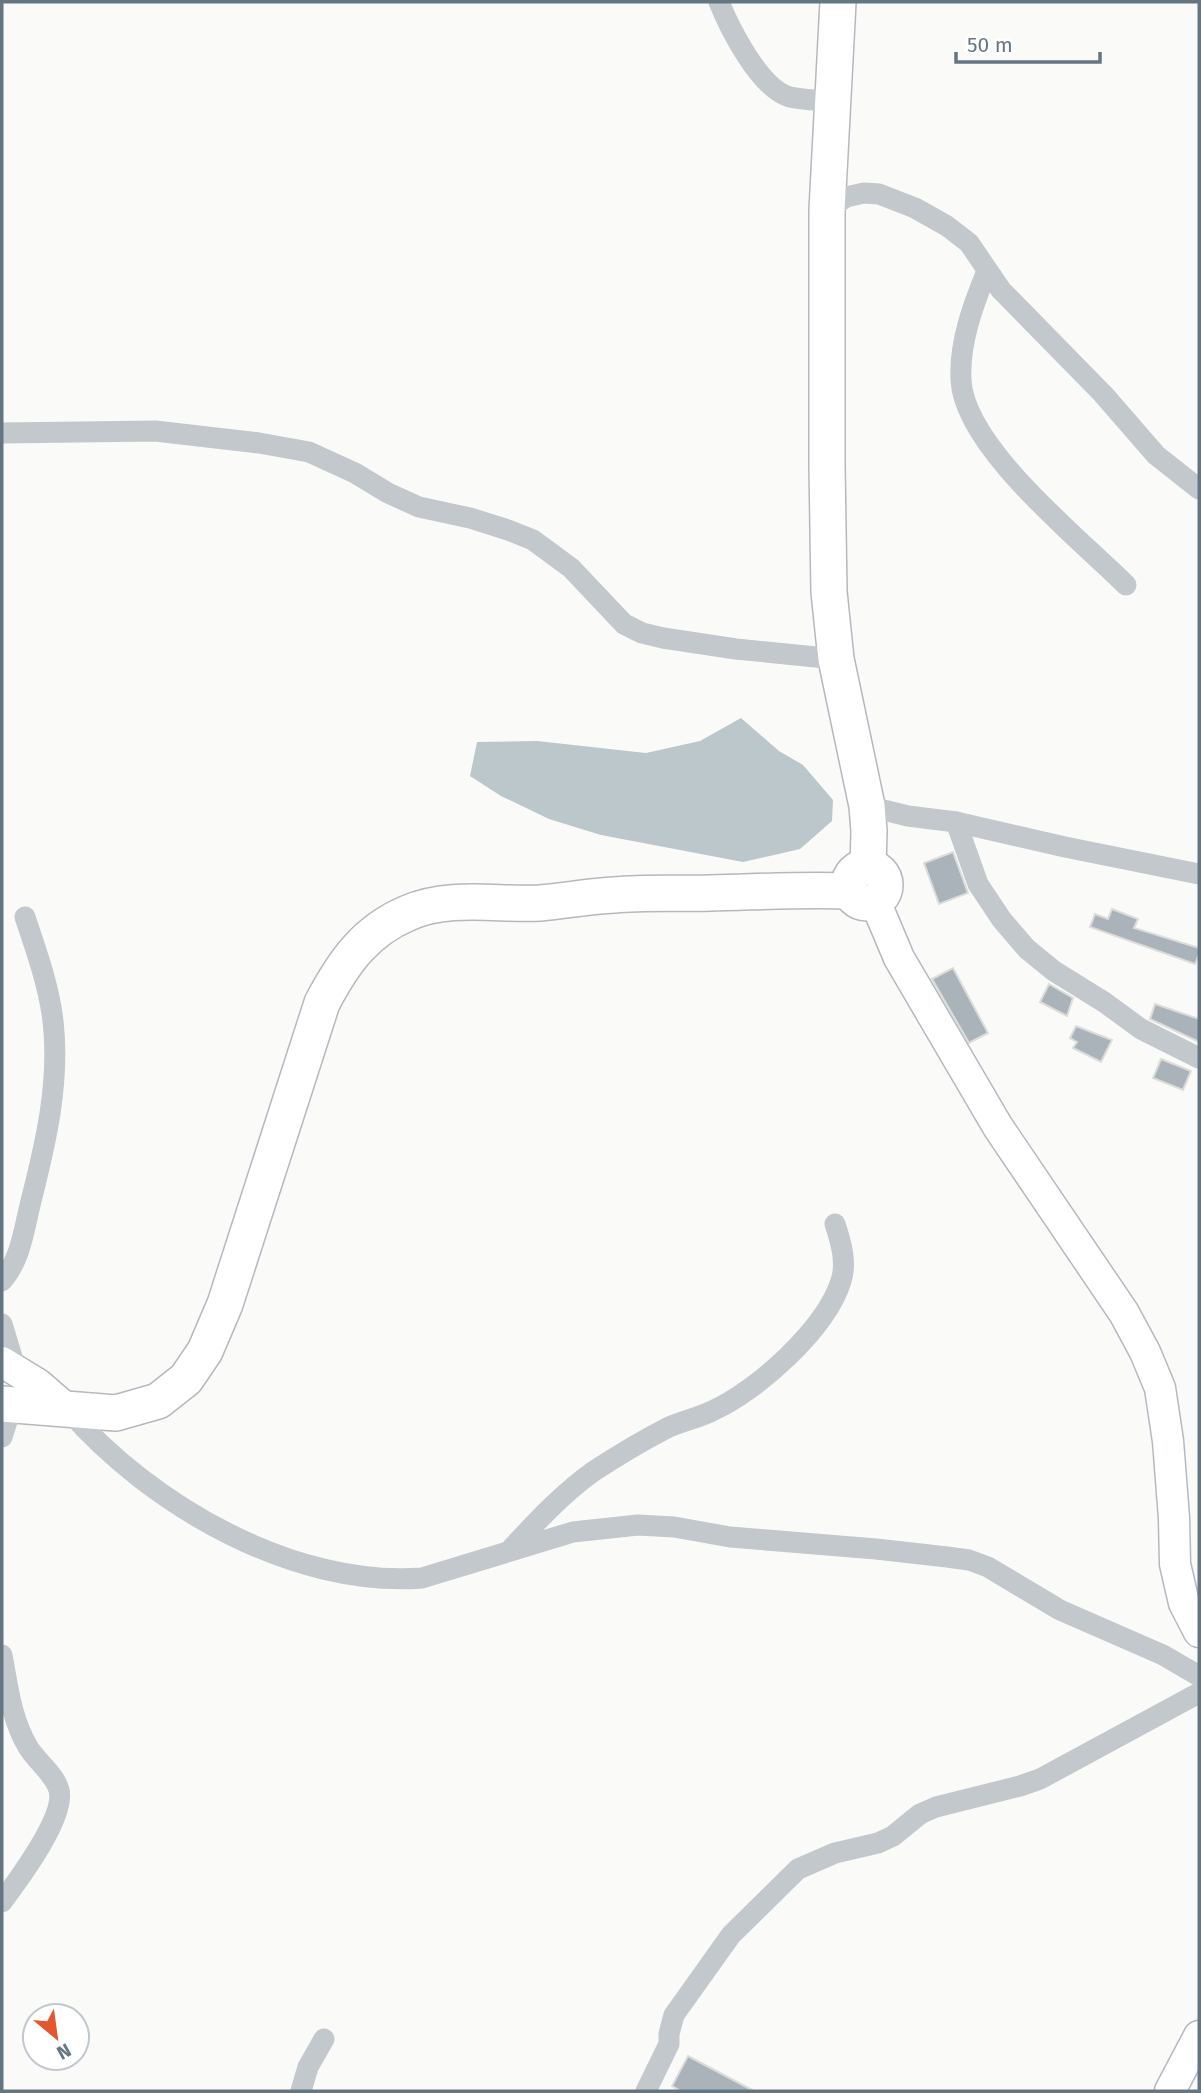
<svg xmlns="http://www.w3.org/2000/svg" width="1201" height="2093" font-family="'Fira Sans',sans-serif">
  <rect width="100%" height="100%" fill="#fafaf8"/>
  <path fill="#bbc7cb" d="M741 718 779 751 803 765 833 800 832 821 800 849 743 862 601 835 549 819 501 796 470 776 477 742 537 741 646 753 700 741Z"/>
  <g fill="#aab3b9" stroke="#dcdcda" stroke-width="2">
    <path d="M953 852 968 893 939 904 924 863Z"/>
    <path d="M1112 909 1138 919 1134 928 1199 948V954L1195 964 1090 927 1095 914 1108 919Z"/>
    <path d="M953 968 988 1033 969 1043 932 979Z"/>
    <path d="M1049 984 1073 998 1067 1016 1040 1002Z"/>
    <path d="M1155 1004 1199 1019V1042L1150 1019Z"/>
    <path d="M1076 1026 1112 1040 1101 1062 1073 1048 1077 1042 1070 1038Z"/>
    <path d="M1161 1059 1191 1071 1183 1090 1153 1078Z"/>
    <path d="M688 2056 754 2091H681L672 2086Z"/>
  </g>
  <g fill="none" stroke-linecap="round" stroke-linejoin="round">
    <defs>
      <g id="secondary">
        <path d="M875 901 899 958 998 1127 1124 1313 1145 1352 1160 1388 1168 1441 1174 1518 1175 1564 1184 1603 1199 1632"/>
        <path d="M2 1362 38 1384 68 1410"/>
        <path d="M1170 2091 1199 2036"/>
      </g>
      <g id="trunk">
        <path d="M838 2 827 210V465L829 592 836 659 867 806 869 831 868 867"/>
        <circle cx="867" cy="885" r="18"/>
        <path d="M2 1404 116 1413 158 1401 186 1379 205 1351 225 1304 322 1003C343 963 365 931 408 913 449 895 496 905 540 903 565 901 590 896 614 895 646 892 679 894 710 893 757 892 803 889 849 891"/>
      </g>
    </defs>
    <use href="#secondary" stroke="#b3babf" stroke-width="33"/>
    <use href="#trunk" stroke="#b4b9bd" stroke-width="38"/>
    <g stroke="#c3c8cc" stroke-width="21">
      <path d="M719 2C730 29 760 89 790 97 803 100 819 100 833 102"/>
      <path d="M827 210 846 197 864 193 879 194 915 208 947 226 969 243 1001 290 1103 394 1156 455 1199 489"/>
      <path d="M987 271C973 305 959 343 961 380 964 447 1080 539 1126 585"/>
      <path d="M2 433 155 431 259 443 309 452 355 473 388 493 419 507 470 518 508 530 533 540 571 568 624 624 642 633 663 638 736 649 836 659"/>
      <path d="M867 806 908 816 956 822 1065 847 1199 874"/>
      <path d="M956 822 978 884 1002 920 1027 949 1054 971 1104 1002 1141 1029 1199 1058"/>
      <path d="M2 1281C21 1259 24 1229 31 1201 46 1142 60 1082 53 1021 49 986 36 950 25 917"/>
      <path d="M2 1324 16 1370"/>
      <path d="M68 1410C150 1505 294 1588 422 1578L573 1532 638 1525 674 1527 730 1537 876 1549 947 1557 969 1560 988 1567 1060 1610 1163 1655 1199 1676"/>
      <path d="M2 1437 12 1405"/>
      <path d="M512 1548C537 1521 563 1493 594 1471 617 1456 642 1441 667 1428 682 1421 698 1418 712 1411 757 1391 826 1329 841 1281 847 1263 841 1242 835 1224"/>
      <path d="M2 1655C8 1687 11 1718 28 1747 37 1762 54 1773 59 1790 66 1817 18 1880 2 1902"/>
      <path d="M301 2091 308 2067 324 2039"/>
      <path d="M646 2091 669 2044V2034L674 2015 731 1935 798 1869 835 1853 878 1843 893 1836 920 1814 936 1807 1020 1786 1040 1779 1199 1693"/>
    </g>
    <use href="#secondary" stroke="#fff" stroke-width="30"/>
    <use href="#trunk" stroke="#fff" stroke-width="35"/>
  </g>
  <rect width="1201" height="2093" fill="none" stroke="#657683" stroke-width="7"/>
  <g transform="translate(56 2037) rotate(151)"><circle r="33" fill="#ffffff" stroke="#c1c8cd" stroke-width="2"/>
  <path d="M0-5L12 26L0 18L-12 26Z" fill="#e4572e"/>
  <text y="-10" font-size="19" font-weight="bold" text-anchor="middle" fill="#657683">N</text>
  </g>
  <path d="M956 52v10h144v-10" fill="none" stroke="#657683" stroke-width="3.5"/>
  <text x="967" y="52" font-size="21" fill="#657683" stroke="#ffffff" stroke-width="5" paint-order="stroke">50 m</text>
</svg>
